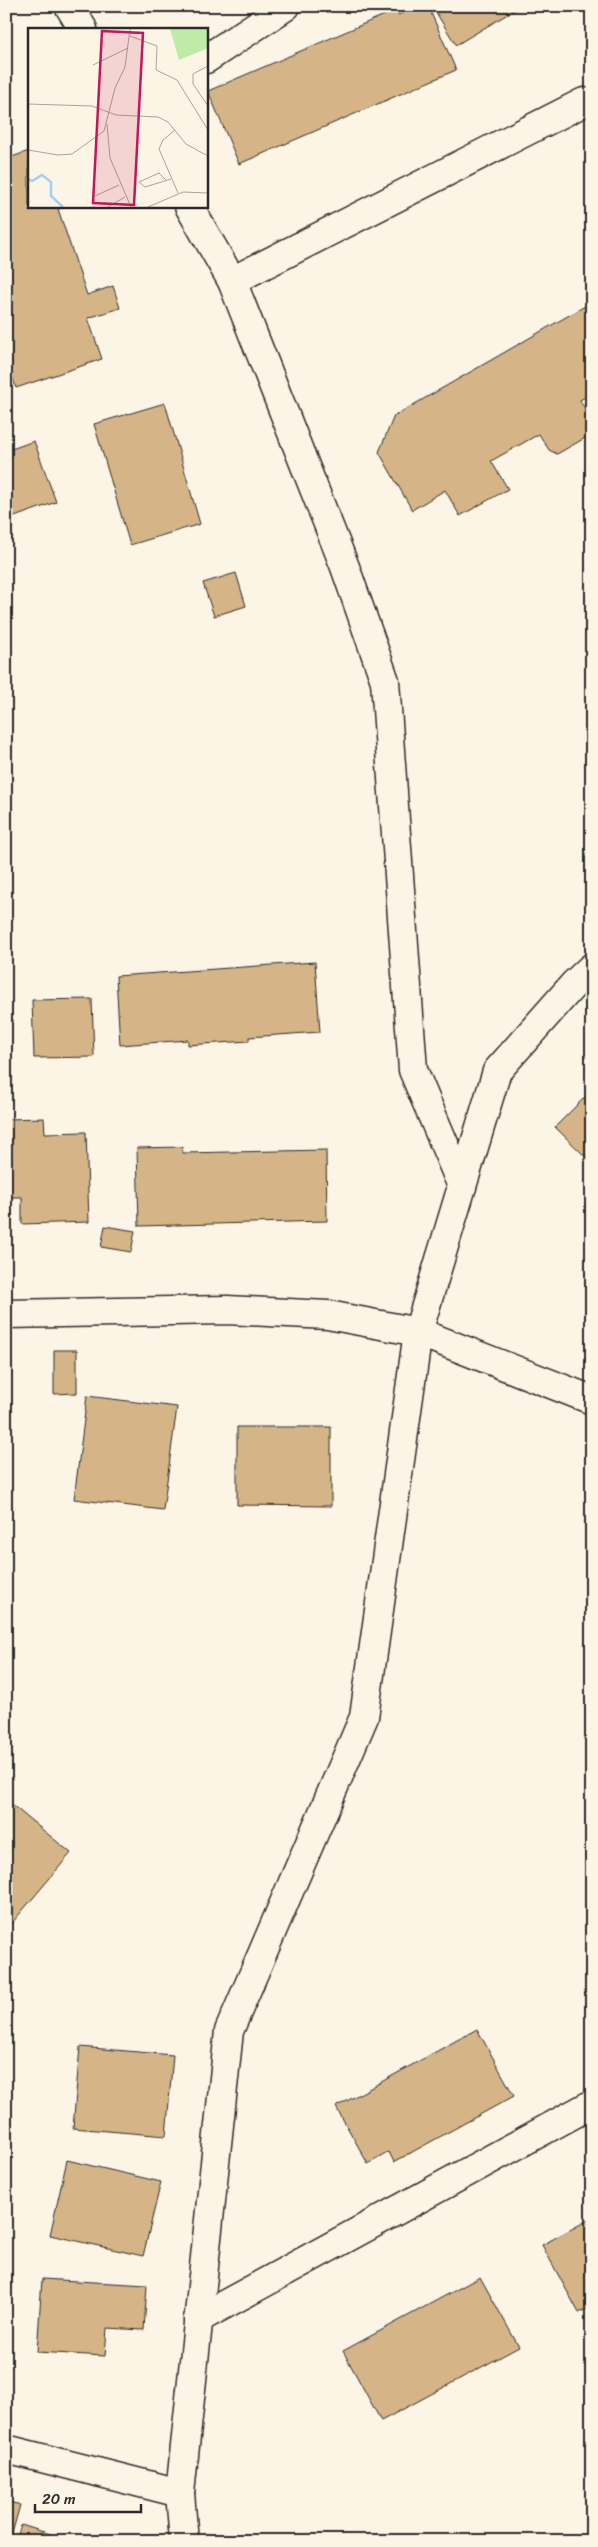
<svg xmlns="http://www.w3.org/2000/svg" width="598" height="2547" font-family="Sriracha,sans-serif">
  <rect width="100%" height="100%" fill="#fcf5e5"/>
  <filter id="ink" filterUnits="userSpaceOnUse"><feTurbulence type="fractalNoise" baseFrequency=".02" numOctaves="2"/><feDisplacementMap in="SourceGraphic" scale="10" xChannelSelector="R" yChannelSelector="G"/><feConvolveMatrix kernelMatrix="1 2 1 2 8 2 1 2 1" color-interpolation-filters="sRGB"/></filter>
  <g filter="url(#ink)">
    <g fill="#d5b588" stroke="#2b2b2b">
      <path d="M418 6H428L456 70 239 164 208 91 396 10 398 15Z"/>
      <path d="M432 6H521L456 45Z"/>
      <path d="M29 151V206H66L58 209 87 295 113 286 120 308 88 318 102 359 16 388 6 359V159Z"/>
      <path d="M592 302V393L580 400 592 421V434L557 454 549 450 539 434 491 461 508 489 460 516 445 490 412 510 379 452 394 416Z"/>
      <path d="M165 403 200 524 130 545 94 424Z"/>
      <path d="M34 441 56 502 6 520V451Z"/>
      <path d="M236 573 246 606 214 616 203 583Z"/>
      <path d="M315 962 320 1032 249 1037V1041L188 1045V1040L120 1045 116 976Z"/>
      <path d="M92 999 94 1057 34 1058 32 1000Z"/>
      <path d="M592 1090V1163L555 1127Z"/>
      <path d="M44 1118 45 1133 86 1132 89 1222 22 1224V1197H6V1119Z"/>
      <path d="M182 1147 183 1153 326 1150 327 1221 139 1226 137 1148Z"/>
      <path d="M105 1226 135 1231 131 1252 101 1247Z"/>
      <path d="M54 1350H77V1393L54 1394Z"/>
      <path d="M87 1396 177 1407 163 1510 74 1499Z"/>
      <path d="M237 1427H331V1506L237 1505Z"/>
      <path d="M6 1800 71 1853 6 1930Z"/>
      <path d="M477 2029 514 2096 394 2162 389 2152 368 2164 336 2107Z"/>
      <path d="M80 2047 173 2055 166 2136 73 2128Z"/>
      <path d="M67 2160 161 2182 143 2256 50 2235Z"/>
      <path d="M592 2218V2306L579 2313 542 2245Z"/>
      <path d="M480 2277 519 2347 381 2421 343 2351Z"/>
      <path d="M42 2279 147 2285 144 2330 107 2328 105 2356 37 2352Z"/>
      <path d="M6 2501 20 2505 10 2541H6Z"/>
      <path d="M21 2525 73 2541H16Z"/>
    </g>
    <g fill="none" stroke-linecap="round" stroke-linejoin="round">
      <defs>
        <g id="minor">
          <path d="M69 6 83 29"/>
          <path d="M206 59 286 6"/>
          <path d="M189 206 232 281 345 567 385 681 413 1070 462 1186"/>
          <path d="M232 281 584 102"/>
          <path d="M6 1314 227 1310 328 1315 418 1332 592 1400"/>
          <path d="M198 2319 592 2104"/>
          <path d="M6 2449 180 2493"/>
          <path d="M184 2541 180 2493 229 2031 364 1717 418 1332 497 1071 574 984 592 967"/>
        </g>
      </defs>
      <use href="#minor" stroke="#2b2b2b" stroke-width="31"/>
      <use href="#minor" stroke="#fcf5e5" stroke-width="28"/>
    </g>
  </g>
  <g transform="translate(28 28)">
    <rect width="180" height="180" fill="#fcf5e5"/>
    <path d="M142 1H180V20L151 32Z" fill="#bfeba8"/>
    <path fill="none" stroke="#9fcffb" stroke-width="2.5" d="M0 151 4 153 14 147 23 154V168L35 179"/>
    <path fill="none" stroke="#a8a49b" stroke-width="1" d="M102 8 129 18 128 42 149 52 180 102M65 37 100 20M180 38 165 46V56L180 78M0 76 64 78 88 87 130 89 140 94 158 116 180 128M79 96 82 130 103 179M147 102 135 112 131 121 150 165M0 122 30 127 44 126 76 103 87 60 97 39 102 1M138 152 131 145 111 154 117 159 143 151M67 168 91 157M80 179 97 169M120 179 155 164 180 165"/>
    <path fill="#c2185b" fill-opacity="0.15" stroke="#c2185b" stroke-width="2.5" d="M74 3 115 5 106 177 65 175Z"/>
    <rect width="180" height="180" fill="none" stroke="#2b2b2b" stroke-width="2.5"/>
  </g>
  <rect width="598" height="2547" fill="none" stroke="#fcf5e5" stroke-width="25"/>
  <rect x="12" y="12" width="573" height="2522" fill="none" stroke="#2b2b2b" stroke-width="2" filter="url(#ink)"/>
  <path d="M35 2504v8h106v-8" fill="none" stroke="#2b2b2b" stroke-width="2.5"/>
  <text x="42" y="2504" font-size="15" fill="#2b2b2b" stroke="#fcf5e5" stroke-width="4" paint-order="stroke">20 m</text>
</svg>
